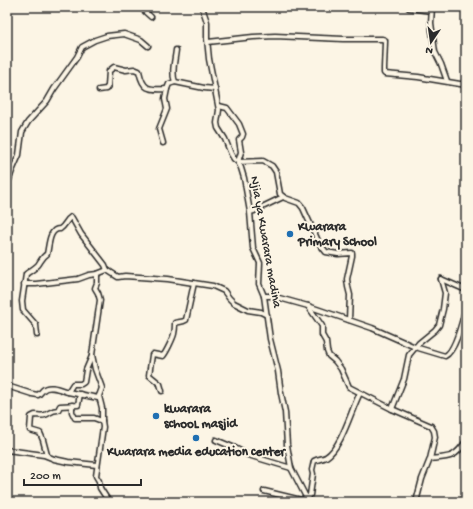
<svg xmlns="http://www.w3.org/2000/svg" width="473" height="509" font-family="'Gochi Hand',sans-serif">
  <rect width="100%" height="100%" fill="#fcf5e5"/>
  <filter id="ink" filterUnits="userSpaceOnUse"><feTurbulence type="fractalNoise" baseFrequency=".025" numOctaves="2"/><feDisplacementMap in="SourceGraphic" scale="8" xChannelSelector="R" yChannelSelector="G"/><feConvolveMatrix kernelMatrix="1 2 1 2 8 2 1 2 1" color-interpolation-filters="sRGB"/></filter>
  <g filter="url(#ink)">
    <g fill="none" stroke-linecap="round" stroke-linejoin="round">
      <defs>
        <g id="minor">
          <path d="M140 7 151 17"/>
          <path d="M202 7 207 22V39L209 59 219 110 217 123 218 128 225 139 231 154 234 159 238 162 241 168 244 178 250 212 253 248 260 263 259 284 264 296 270 339 278 371 281 393 285 412 287 445 291 468 307 499 308 502"/>
          <path d="M408 7 409 8 431 11"/>
          <path d="M432 7 431 23 435 52 441 64 447 81"/>
          <path d="M208 42 253 37 275 36 343 39H382L385 40V42L384 68V73L385 74 418 77 466 85"/>
          <path d="M176 50C175 60 171 72 175 82L204 88 215 89"/>
          <path d="M464 85 466 76"/>
          <path d="M99 90 106 89 108 86 109 71 114 67 126 70 134 69 139 71C143 90 148 90 167 89"/>
          <path d="M219 106 227 108 239 124 243 134 242 137 239 140 241 152 238 162 263 161 272 166 276 172 280 194 285 198 299 203 303 208 319 243 326 252 338 254 352 253V256L347 279 348 287 350 295 349 320"/>
          <path d="M163 143 159 129 167 109 165 99 167 89 169 84 175 82"/>
          <path d="M7 186 12 171 19 155 22 132 28 122 47 101 54 89 77 57 82 47 95 40 107 36 124 34 141 40 148 46"/>
          <path d="M250 212 254 211 283 197"/>
          <path d="M97 274V283L95 288 98 293 100 300 92 355 95 369 102 388 99 396 102 408V421L103 427 96 476 99 481 100 488 109 502"/>
          <path d="M441 279 466 290"/>
          <path d="M24 284H36L78 279 89 275 97 274 107 270"/>
          <path d="M264 296H272L308 306 372 328 415 347 445 356C456 351 463 318 466 307"/>
          <path d="M308 306 322 326V335L326 342 327 351 329 356 335 361 341 369 349 387 392 409 431 426 434 431 435 437 430 459 422 479 416 502"/>
          <path d="M37 335 36 325 23 310 22 301 26 274C30 271 34 269 38 265 41 261 42 257 47 254 49 246 49 228 60 229 65 226 66 220 71 217L72 218 81 234 105 265 107 270 118 277 125 276 168 279 213 286 224 291 229 298 234 303 248 310 261 312 267 315"/>
          <path d="M7 386 32 394 38 395C40 394 41 392 43 390 49 384 61 390 68 392L73 384H81L84 382 86 370 92 356"/>
          <path d="M162 391 160 384 149 375 152 355 153 354 163 356C166 353 173 338 174 334 175 330 175 327 175 323 179 321 182 323 186 320L194 283"/>
          <path d="M68 392 98 398 99 396"/>
          <path d="M72 405V412L75 418H94L102 421"/>
          <path d="M392 409 404 379 409 355 419 343 435 330 439 325 443 309 445 293 441 279"/>
          <path d="M216 440 235 448 248 455 291 468"/>
          <path d="M7 450 44 455 54 459 68 462 97 465"/>
          <path d="M47 455 43 440 40 433 30 430 31 417 35 415C38 415 42 416 45 415 50 413 52 410 58 410L60 406 78 405 80 394"/>
          <path d="M430 459C450 457 455 458 466 441"/>
          <path d="M264 491 301 500 307 499 310 495 313 474 312 470 314 461C318 459 322 459 326 457 342 447 351 410 360 393"/>
        </g>
      </defs>
      <use href="#minor" stroke="#2b2b2b" stroke-width="7"/>
      <use href="#minor" stroke="#fcf5e5" stroke-width="4"/>
    </g>
  </g>
  <g fill="#1f6fb2" stroke="#fcf5e5" stroke-width="1.5">
    <circle cx="290" cy="234" r="4"/>
    <circle cx="156" cy="416" r="4"/>
    <circle cx="196" cy="438" r="4"/>
  </g>
  <g text-anchor="middle" dominant-baseline="central" stroke-width="4" stroke-linejoin="round" paint-order="stroke">
    <g font-size="13" font-weight="bold" fill="#2b2b2b" stroke="#fcf5e5" text-anchor="start">
      <text x="298" y="227">Kwarara<tspan x="298" dy="15">Primary School</tspan></text>
      <text x="164" y="409">kwarara<tspan x="164" dy="15">schooL masjid</tspan></text>
      <text x="196" y="452" text-anchor="middle">Kwarara media education center</text>
    </g>
    <g font-size="13" fill="#2b2b2b" stroke="#fcf5e5">
      <text transform="translate(265 242) rotate(80)">Njia ya Kwarara madina</text>
    </g>
  </g>
  <rect width="473" height="509" fill="none" stroke="#fcf5e5" stroke-width="24"/>
  <rect x="12" y="12" width="449" height="485" fill="none" stroke="#2b2b2b" stroke-width="1.5" filter="url(#ink)"/>
  <g transform="translate(431 42) rotate(193)" stroke="#fcf5e5" stroke-width="3" paint-order="stroke">
  <path d="M0-3L7 15L0 10L-7 15Z" fill="#2b2b2b"/>
  <text y="-6" font-size="11" font-weight="bold" text-anchor="middle" fill="#2b2b2b">N</text>
  </g>
  <path d="M24 479v6h117v-6" fill="none" stroke="#2b2b2b" stroke-width="2"/>
  <text x="30" y="479" font-size="12" fill="#2b2b2b" stroke="#fcf5e5" stroke-width="3" paint-order="stroke">200 m</text>
</svg>
